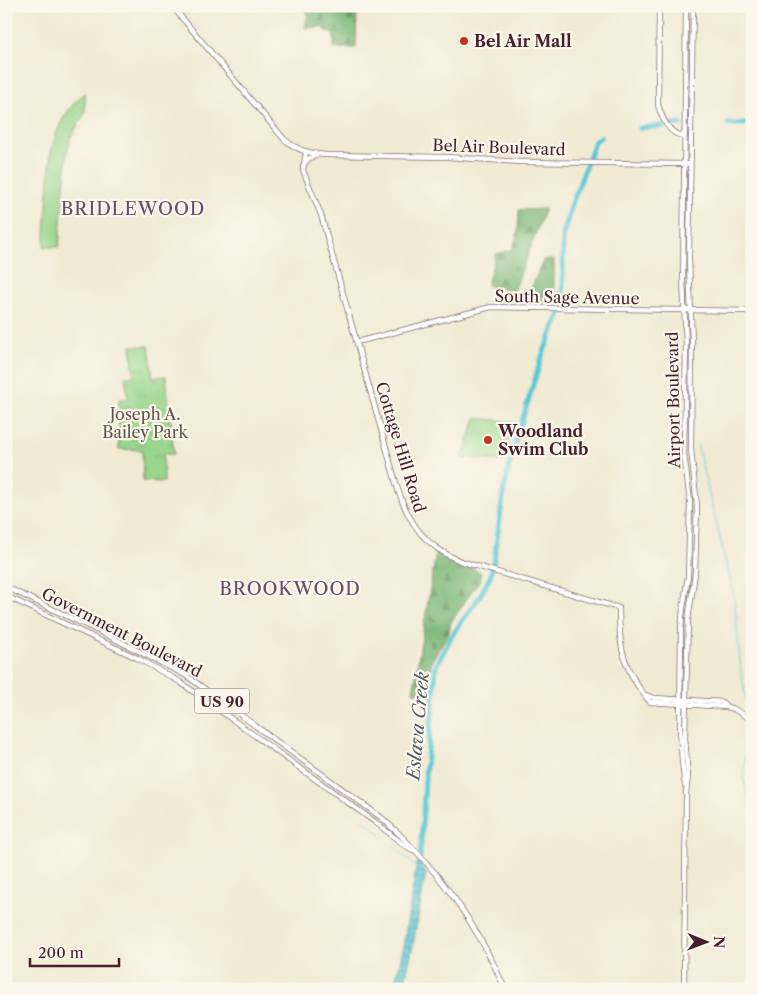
<svg xmlns="http://www.w3.org/2000/svg" width="758" height="995" font-family="'Libre Caslon Text',serif">
  <defs>
    <pattern id="forest-firs" width="22" height="20" patternUnits="userSpaceOnUse" patternTransform="scale(1.25)"><rect width="22" height="20" fill="#7ab777"/><path d="M5 1l3.5 6h-7zM16 11l3.5 6h-7z" fill="#669462"/></pattern>
    <pattern id="park-tufts" width="24" height="20" patternUnits="userSpaceOnUse" patternTransform="scale(1.25)"><rect width="24" height="20" fill="#98d68b"/><path d="M3 7l-1-3M5 7V3M7 7l1-3M15 17l-1-3M17 17v-4M19 17l1-3" fill="none" stroke="#84b778"/></pattern>
    <pattern id="water-rules" width="6" height="5" patternUnits="userSpaceOnUse" patternTransform="scale(1.25)"><rect width="6" height="5" fill="#5cc8d6"/><path d="M0 2.5h6" fill="none" stroke="#52abb8"/></pattern>
  </defs>
  <rect width="100%" height="100%" fill="#fbf7ec"/>
  <filter id="ink" filterUnits="userSpaceOnUse"><feTurbulence type="fractalNoise" baseFrequency=".02" numOctaves="2"/><feDisplacementMap in="SourceGraphic" scale="10" xChannelSelector="R" yChannelSelector="G"/><feConvolveMatrix kernelMatrix="1 2 1 2 8 2 1 2 1" color-interpolation-filters="sRGB"/></filter>
  <filter id="wash" filterUnits="userSpaceOnUse"><feTurbulence type="fractalNoise" baseFrequency=".0096" numOctaves="4" result="noise"/><feDisplacementMap in="SourceGraphic" scale="20" xChannelSelector="R" yChannelSelector="G"/><feGaussianBlur stdDeviation="1.12" result="paint"/><feColorMatrix in="noise" values="0 0 0 0 0 0 0 0 0 0 0 0 0 0 0 0 0 1.4 0 .05"/><feComposite in="paint" operator="in"/></filter>
  <g filter="url(#wash)">
    <rect width="100%" height="100%" fill="#f1ebd4"/>
    <g fill="#98d68b" stroke="#717a5b">
      <path d="M85 93V113L71 137 67 152 59 247H44L51 152C56 129 66 108 85 93Z"/>
      <path d="M476 418 513 422 503 461 462 458Z"/>
    </g>
    <g fill="url(#forest-firs)" stroke="#626b51">
      <path d="M301 6H338V9H357L356 48H334V35L322 27 305 28 308 13Z"/>
      <path d="M545 209 514 291 487 285 496 254 513 249 518 231 519 210Z"/>
      <path d="M543 260H554V302L526 301Z"/>
      <path d="M436 552 480 572 481 578 451 622 449 633 432 660 427 694 413 692Z"/>
    </g>
    <path fill="url(#park-tufts)" stroke="#717a5b" d="M131 346H149L153 377 166 376 174 454H163L164 482 143 481 142 450 119 449V399H128L125 376H134Z"/>
    <path fill="url(#water-rules)" stroke="#537480" d="M417 863 426 873 412 950 403 989H393L401 959Z"/>
    <g fill="none" stroke-linecap="round" stroke-linejoin="round">
      <g stroke="#5cc8d6" stroke-width="1">
        <path d="M697 445 734 595 741 672 748 710"/>
        <path d="M748 723 743 778 752 808"/>
        <path d="M363 819 385 838"/>
        <path d="M394 846 417 868"/>
      </g>
      <g stroke="#5cc8d6" stroke-width="5">
        <path d="M728 124H752"/>
        <path d="M672 125 681 124"/>
        <path d="M640 128 663 126"/>
        <path d="M419 873 426 766 432 714 436 666 451 637 480 596 490 577 494 560 504 489 513 450 542 356 560 314 563 299V234L572 204 595 141 601 137"/>
      </g>
    </g>
  </g>
  <g filter="url(#ink)">
    <g fill="none" stroke-linecap="round" stroke-linejoin="round">
      <defs>
        <g id="secondary">
          <path d="M172 6 284 139C296 150 309 153 325 155L447 157 520 162 687 164"/>
          <path d="M659 6 658 105C662 118 669 136 685 136"/>
          <path d="M306 152 303 170 321 215 398 490C410 525 425 546 460 561L619 608C619 640 621 662 640 689 644 694 646 698 650 702L727 707 734 709 752 720"/>
          <path d="M303 166 308 159 316 155"/>
          <path d="M357 342 491 307 752 311"/>
          <path d="M646 695 654 698 722 702 727 707"/>
          <path d="M685 786 682 762 680 728 681 629 683 608 688 576 690 502 684 454 686 345 683 280 686 6"/>
          <path d="M684 989 686 793 688 777 685 738 688 620 695 573 697 506 691 450 692 344 689 259 693 6"/>
        </g>
        <g id="primary">
          <path d="M6 587 113 638 187 676 382 818C435 865 477 923 505 989"/>
          <path d="M6 596 137 658 180 682 375 822 404 845 413 850"/>
        </g>
      </defs>
      <use href="#secondary" stroke="#846666" stroke-width="6"/>
      <use href="#primary" stroke="#846666" stroke-width="6"/>
      <use href="#secondary" stroke="#fff" stroke-width="4.5"/>
      <use href="#primary" stroke="#fff" stroke-width="4.5"/>
    </g>
  </g>
  <g fill="#c8321e" stroke="#fbf7ec" stroke-width="2">
    <circle cx="464" cy="41" r="5"/>
    <circle cx="488" cy="440" r="5"/>
  </g>
  <g text-anchor="middle" dominant-baseline="central" stroke-width="4.5" stroke-linejoin="round" paint-order="stroke">
    <rect fill="#fbf7ec" stroke="#7f6065" stroke-width="1" x="194.5" y="688.5" width="55" height="25" rx="4"/>
    <g font-size="15" font-weight="bold" fill="#4a1f2b">
      <text x="222" y="701">US 90</text>
    </g>
    <g font-size="16" font-weight="bold" fill="#4a1f2b" stroke="#fbf7ec" text-anchor="start">
      <text x="474" y="41">Bel Air Mall</text>
      <text x="498" y="431">Woodland<tspan x="498" dy="18">Swim Club</tspan></text>
    </g>
    <g font-size="16" fill="#4a1f2b" stroke="#fbf7ec">
      <text transform="translate(499 147) rotate(2)">Bel Air Boulevard</text>
      <text transform="translate(567 297) rotate(1)">South Sage Avenue</text>
      <text transform="translate(673 400) rotate(-91)">Airport Boulevard</text>
      <text transform="translate(401 447) rotate(73)">Cottage Hill Road</text>
      <text transform="translate(122 632) rotate(27)">Government Boulevard</text>
    </g>
    <g font-size="16" fill="#615648" stroke="#fbf7ec">
      <text x="145" y="414">Joseph A.<tspan x="145" dy="18">Bailey Park</tspan></text>
    </g>
    <g font-size="18" letter-spacing="1" fill="#6b4b6a" stroke="#fbf7ec">
      <text x="133" y="209">BRIDLEWOOD</text>
      <text x="290" y="589">BROOKWOOD</text>
    </g>
    <g font-size="18" font-style="italic" fill="#505a67" stroke="#fbf7ec">
      <text transform="translate(418 726) rotate(-85)">Eslava Creek</text>
    </g>
  </g>
  <rect width="758" height="995" fill="none" stroke="#fbf7ec" stroke-width="25"/>
  <g transform="translate(706 942) rotate(91)" stroke="#fbf7ec" stroke-width="4" paint-order="stroke">
  <path d="M0-4L9 19L0 12L-9 19Z" fill="#4a1f2b"/>
  <text y="-8" font-size="14" font-weight="bold" text-anchor="middle" fill="#4a1f2b">N</text>
  </g>
  <path d="M30 958v8h89v-8" fill="none" stroke="#4a1f2b" stroke-width="2.5"/>
  <text x="38" y="958" font-size="15" fill="#4a1f2b" stroke="#fbf7ec" stroke-width="4" paint-order="stroke">200 m</text>
</svg>
